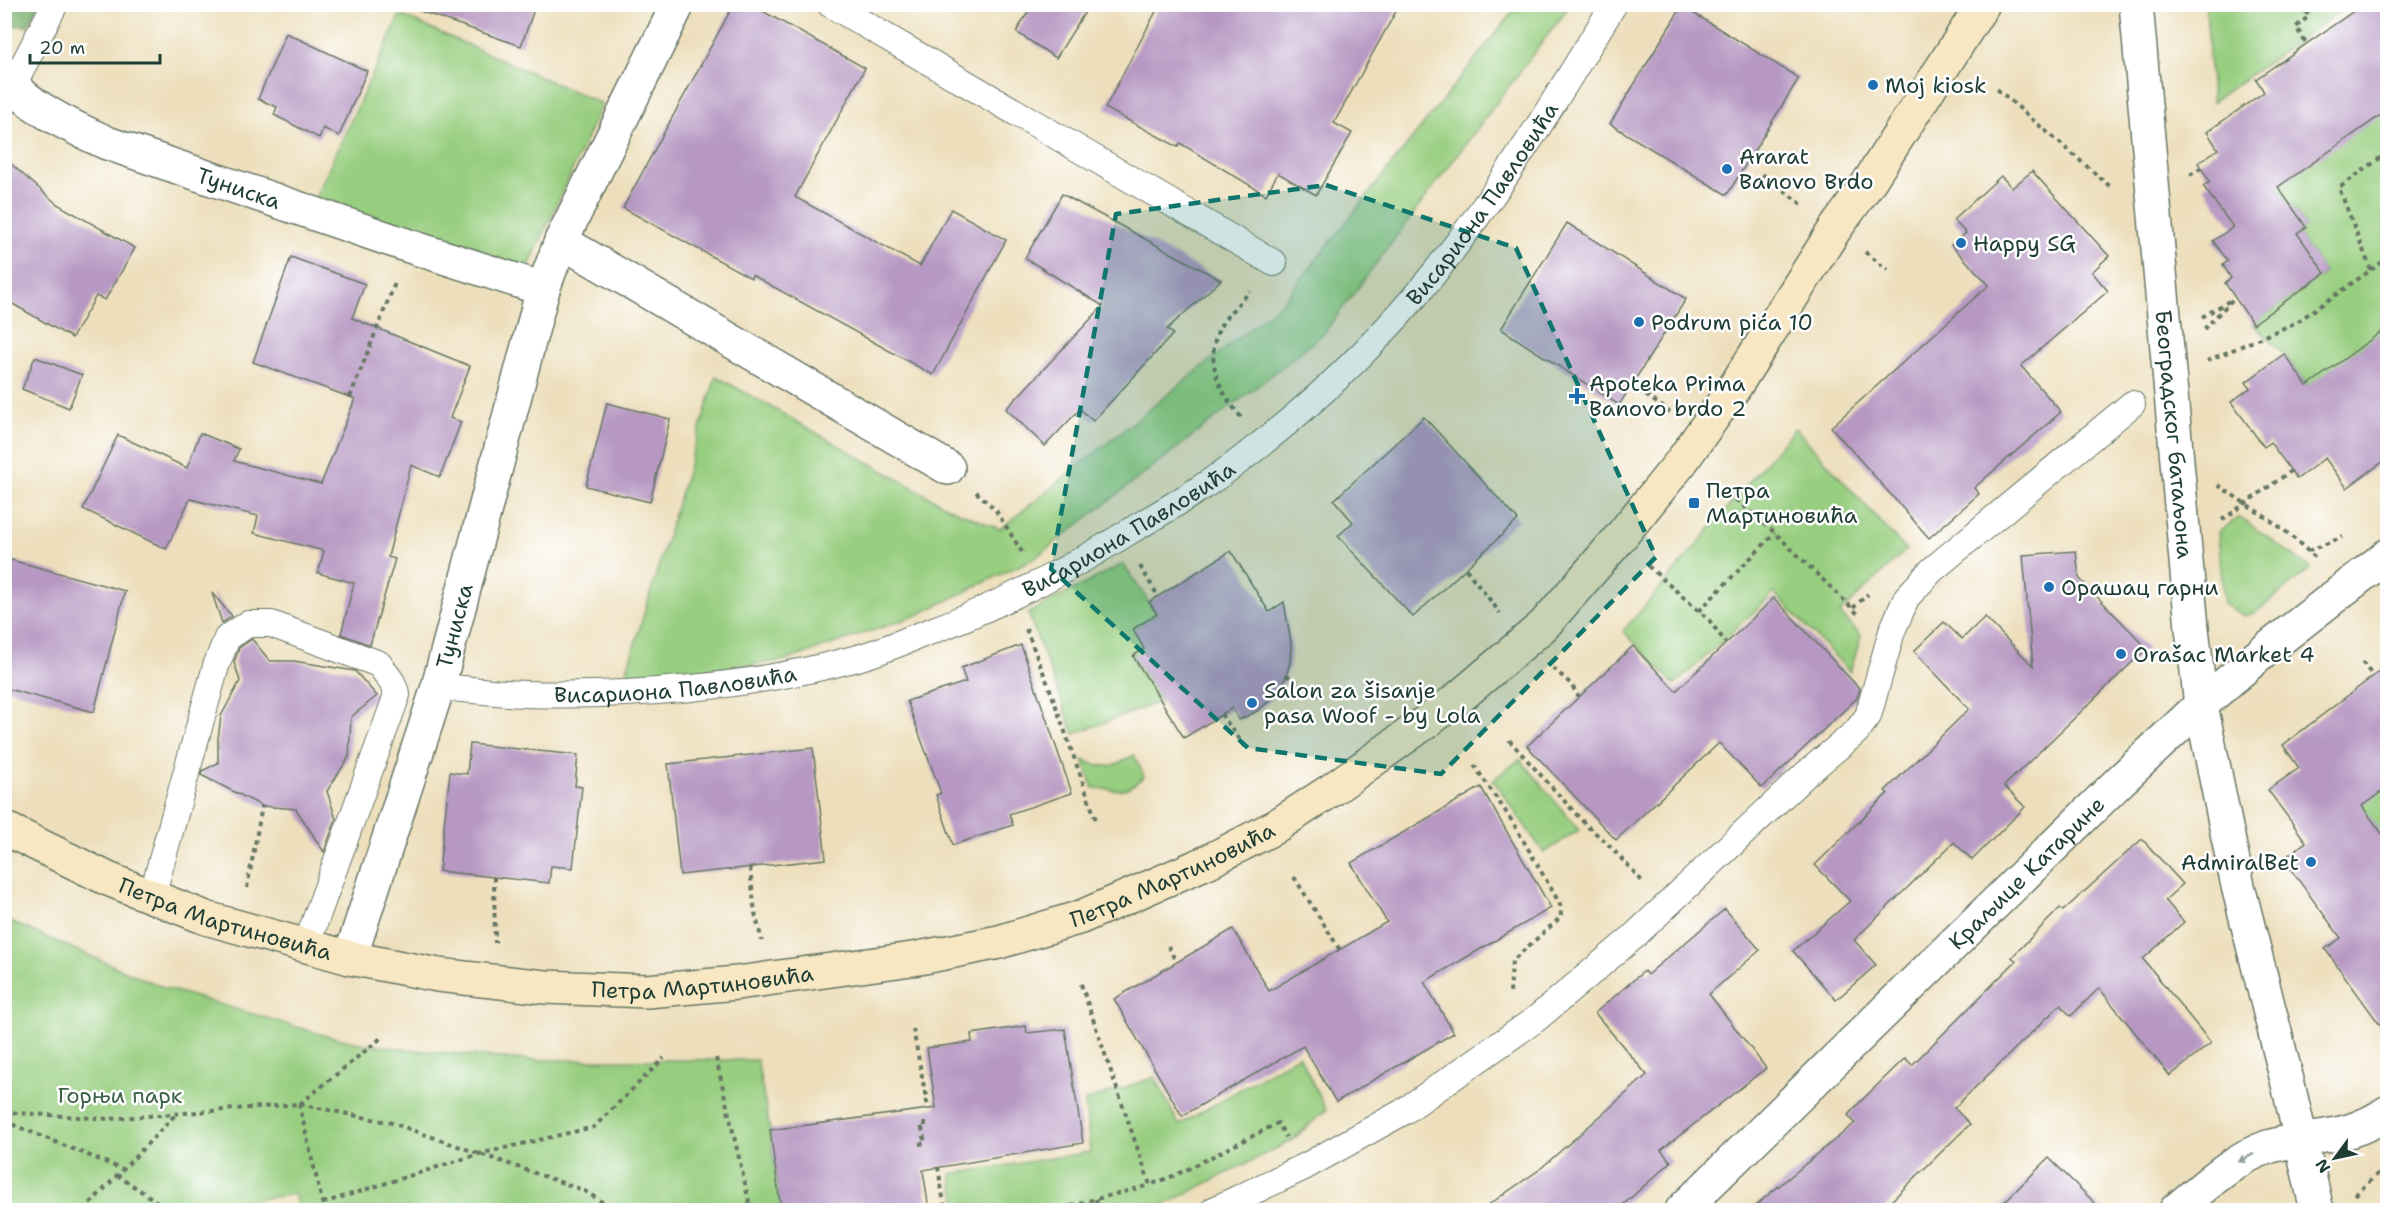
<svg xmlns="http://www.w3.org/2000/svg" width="2392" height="1215" font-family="'Shantell Sans',sans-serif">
  <rect width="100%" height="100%" fill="#fff"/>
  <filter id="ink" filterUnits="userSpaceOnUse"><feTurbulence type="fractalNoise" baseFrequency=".0167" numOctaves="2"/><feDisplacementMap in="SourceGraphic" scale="12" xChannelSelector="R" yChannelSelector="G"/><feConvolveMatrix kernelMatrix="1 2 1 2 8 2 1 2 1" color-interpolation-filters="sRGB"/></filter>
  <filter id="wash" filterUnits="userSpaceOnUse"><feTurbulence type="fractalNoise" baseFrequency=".008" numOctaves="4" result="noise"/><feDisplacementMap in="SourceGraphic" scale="24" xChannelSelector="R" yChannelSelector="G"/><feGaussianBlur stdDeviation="1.35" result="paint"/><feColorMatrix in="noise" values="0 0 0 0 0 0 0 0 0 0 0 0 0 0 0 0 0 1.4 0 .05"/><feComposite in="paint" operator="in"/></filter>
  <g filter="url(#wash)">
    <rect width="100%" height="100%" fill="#eddfbc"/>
    <g fill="#97ce7f" stroke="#5b865a" stroke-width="1.5">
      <path d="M1518 5H1570L1324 333 1273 374 1035 558 917 615 787 660 623 683 716 376 949 508 1000 529 1283 302Z"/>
      <path d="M2206 5V4L2349 5 2212 102Z"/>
      <path d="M400 15 602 104 528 268 314 200Z"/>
      <path d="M2387 110V327L2321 405 2284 354 2253 324 2325 273 2297 233 2306 226 2272 179Z"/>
      <path d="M1795 428 1906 550 1840 613 1861 636 1850 672 1774 593 1675 685 1623 631C1682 565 1737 495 1795 428Z"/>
      <path d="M2239 517 2311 568 2256 612 2244 616 2224 604 2218 532Z"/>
      <path d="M1123 564 1157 614 1133 629 1144 649 1133 656 1161 701 1074 734 1028 613Z"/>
      <path d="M1134 755 1144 776C1127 794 1117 790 1093 788L1083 760C1105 770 1114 767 1134 755Z"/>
      <path d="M1520 759 1579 830 1544 853 1493 780Z"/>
      <path d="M2347 786 2387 787V842Z"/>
      <path d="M4 919 165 988 327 1036 360 1043 403 1049 525 1060H757L770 1130 781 1210H297L295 1194 170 1210H5Z"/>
      <path d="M1299 1055 1326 1110 1291 1141 1154 1210H958L951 1174 1090 1152 1085 1101 1155 1077 1179 1125Z"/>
    </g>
    <path fill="#79b16e" stroke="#4c7751" stroke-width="1.5" d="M5 4H38V5L28 26 5 25Z"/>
    <g id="blocks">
      <g fill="#b698c2">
        <path d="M418 4H536L521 46 417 10Z"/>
        <path d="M734 4H750L865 68 795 197 920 266 951 209 1006 240 933 375 752 275 751 278 623 208Z"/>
        <path d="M1033 4H1090L1056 58 1016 32Z"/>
        <path d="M1160 4H1400L1334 123 1352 133 1316 195 1278 173 1266 195 1180 143 1178 147 1105 108Z"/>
        <path d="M2364 4H2388V110L2278 187 2306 227 2297 233 2325 273 2253 324 2225 283 2231 278 2223 265 2228 261 2213 241 2233 227 2203 186 2210 182 2198 163 2218 149 2207 132 2264 92 2256 79Z"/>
        <path d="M1682 6 1799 78 1727 195 1610 124Z"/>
        <path d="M286 33 367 71 339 136 323 128 319 138 274 115 277 107 258 99Z"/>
        <path d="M4 158 57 204 135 248 105 300 96 296 72 338 4 299Z"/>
        <path d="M2032 171 2109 256 2092 272 2108 291 2021 366 2061 412 1974 488 1979 494 1929 538 1831 427 1989 285 1951 245 1966 233 1953 220 2001 176 2012 188Z"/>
        <path d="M1062 194 1221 280 1167 329 1173 334 1093 421 1080 409 1045 446 1006 409 1103 306 1025 258Z"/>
        <path d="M1567 223 1686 299 1619 405 1501 329Z"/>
        <path d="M291 257 365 284 352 318 470 366 450 418 461 422 440 477 411 465 388 557 395 559 370 645 341 634 354 583 318 573 324 551 254 533 258 516 190 499 166 549 83 509 118 435 187 468 200 433 239 449 234 461 321 484 355 399 253 362Z"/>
        <path d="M2388 327V458L2347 488 2325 458 2297 479 2270 442 2264 447 2231 402 2250 388 2246 382 2284 354 2307 386Z"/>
        <path d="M35 357 82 375 69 408 22 389Z"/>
        <path d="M607 403 670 419 650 502 586 486Z"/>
        <path d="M1424 417 1518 520 1413 617 1338 536 1353 522 1334 500Z"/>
        <path d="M1231 551 1269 612 1284 602 1291 643 1290 663 1284 682 1273 698 1257 711 1239 720 1232 708 1184 738 1133 656 1144 649 1133 629 1157 614 1149 602Z"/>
        <path d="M2076 551 2079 578 2147 648 2004 786 2025 807 1972 860 1954 842 1854 940 1876 965 1836 1000 1793 951 1850 901 1815 865 1888 793 1885 791 1969 709 1914 651 1944 622 1962 639 1985 617 2033 666 2023 555Z"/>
        <path d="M4 558 125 591 94 712 4 688Z"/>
        <path d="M212 593 232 616 222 623Z"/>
        <path d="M1774 598 1860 689 1857 698 1762 788 1719 743 1616 840 1527 746 1633 646 1676 691Z"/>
        <path d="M252 639 270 661H294L355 671 377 696 351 717 349 757 327 791 336 819 324 852 296 809 262 806 201 775 202 771 218 763V739L221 716 240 681 234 662 239 648Z"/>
        <path d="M1021 645 1072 793 1009 814 1013 825 953 845 936 795 941 793 907 701 966 682 961 668Z"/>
        <path d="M2388 665V787L2362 806 2388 842V1036L2325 949 2341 938 2283 859 2306 842 2268 790 2299 768 2283 745Z"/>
        <path d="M470 744 578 755 575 786 582 787 573 868 551 866 549 883 439 871 450 772 467 774Z"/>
        <path d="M813 748 826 859 680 875 668 764Z"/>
        <path d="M1481 787 1551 908 1424 982 1454 1033 1336 1102 1303 1046 1182 1116 1114 999 1233 929 1269 991 1387 922 1351 863Z"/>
        <path d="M2142 839 2183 884 2165 900 2184 922 2143 959 2211 1043 2170 1076 2099 988 2071 1016 2060 1005 1954 1108 1970 1124 1882 1210H1750L1855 1123 1848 1115 1859 1103 1905 1058 1912 1065 2016 961 2012 957 2060 908 2063 911Z"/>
        <path d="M1725 909 1760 950 1709 994 1766 1068 1661 1150 1671 1162 1617 1210H1481L1539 1170 1647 1075 1595 1013 1644 971 1647 975Z"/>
        <path d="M1026 1026 1027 1033 1065 1029 1083 1143 923 1170 929 1210H781L770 1130 936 1108 927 1048 972 1042 971 1034Z"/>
        <path d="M2049 1158 2102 1210H1996Z"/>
      </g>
    </g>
  </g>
  <g filter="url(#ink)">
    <use href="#blocks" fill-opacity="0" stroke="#677664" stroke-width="1.5"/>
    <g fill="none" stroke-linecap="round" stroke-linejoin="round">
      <defs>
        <g id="lane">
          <path d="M830 4 1274 263"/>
          <path d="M4 91 12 87 55 4"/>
          <path id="s1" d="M438 687C467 689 497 693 525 694 628 697 751 687 850 660 876 654 901 642 926 633 996 607 1063 573 1127 533 1167 509 1207 486 1243 458 1314 404 1381 340 1436 271 1503 187 1558 96 1614 4"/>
          <path d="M152 896 216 666 227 638 248 624H271L379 664 392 682 397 695 306 946"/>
          <path d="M1214 1210 1306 1166 1403 1112 1536 1019 1632 938 1806 774 1856 732 1868 716 1892 631 1907 597 1932 570 2132 404"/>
        </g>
        <g id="street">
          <path id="s2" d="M2136 4 2192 628 2201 705 2238 886 2288 1084 2317 1210"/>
          <path id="s3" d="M4 75C26 107 73 127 107 143L409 246 543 289"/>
          <path d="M561 241 948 468"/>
          <path id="s4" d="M350 958 438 687 543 289 561 241 678 4"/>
          <path id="s5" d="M1682 1210 2122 779 2201 705 2257 657 2388 555"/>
          <path d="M2176 1210C2204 1187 2232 1159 2268 1147 2312 1133 2346 1142 2388 1112"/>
        </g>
        <g id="secondary">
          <path id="s6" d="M4 828 108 879 206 918 350 958 438 975 545 987 647 991 737 983 919 958 999 942 1081 917 1207 862 1273 828 1333 789 1455 701 1544 625 1617 541 1682 461 1701 434 1734 388 1835 229 1867 185 1983 4"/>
        </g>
      </defs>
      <use href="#lane" stroke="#677664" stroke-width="28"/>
      <use href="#street" stroke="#677664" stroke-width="36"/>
      <use href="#secondary" stroke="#677664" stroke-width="36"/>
      <g stroke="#677664" stroke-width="4" stroke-dasharray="4.5 4.5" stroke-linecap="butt">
        <path d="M2300 4 2309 16 2296 27 2306 43"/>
        <path d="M1997 89 2112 188"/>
        <path d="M1762 174 1804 206"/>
        <path d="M2190 175 2201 168"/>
        <path d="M1865 252 1888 270"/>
        <path d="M2371 270 2339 188 2383 156 2388 158"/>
        <path d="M2202 317 2229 301"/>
        <path d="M2204 329 2235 297"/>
        <path d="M2207 361 2297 322 2388 258"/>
        <path d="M1631 385 1670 412"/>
        <path d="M350 397 395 283"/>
        <path d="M1241 417C1219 391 1204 360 1220 327 1227 314 1241 302 1250 291"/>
        <path d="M2218 485 2283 529 2318 560"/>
        <path d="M976 492 995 509 1022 552"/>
        <path d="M1729 494 1775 533 1860 616"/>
        <path d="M2222 520 2291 471"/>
        <path d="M2308 551 2343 537"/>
        <path d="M1140 566 1158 596"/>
        <path d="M1648 566 1709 620 1726 643"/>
        <path d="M1466 569 1500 613"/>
        <path d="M1853 608 1868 594"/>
        <path d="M1699 611 1775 533"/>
        <path d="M1026 629 1051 692 1096 820"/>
        <path d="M2362 662 2373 676"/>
        <path d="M1553 668 1570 683 1579 697"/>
        <path d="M1286 675 1323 697"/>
        <path d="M1221 714 1245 747"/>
        <path d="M1509 740 1587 826 1605 841 1642 881"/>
        <path d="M1474 765 1512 821 1560 904 1561 917 1512 961 1510 994"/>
        <path d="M750 868 755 913 762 941"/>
        <path d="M494 877 495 943"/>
        <path d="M1294 877 1340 950"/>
        <path d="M247 888 262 806"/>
        <path d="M1168 946 1176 962"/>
        <path d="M1081 984 1150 1185 1178 1174 1278 1123 1286 1137"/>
        <path d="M913 1029 928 1108"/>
        <path d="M716 1058 751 1210"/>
        <path d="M924 1094 933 1092"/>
        <path d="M299 1104 324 1210"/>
        <path d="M300 1104 381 1038"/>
        <path d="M4 1112 109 1119 299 1104 392 1123 583 1190 615 1210"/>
        <path d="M4 1121 122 1169"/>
        <path d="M919 1144 925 1143 921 1124H930"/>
        <path d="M938 1167 945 1210"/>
        <path d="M117 1175 156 1201 157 1210"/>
        <path d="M2355 1195 2388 1164"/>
        <path d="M1096 1199 1098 1210"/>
        <path d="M323 1203 479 1154 594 1127 664 1058"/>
        <path d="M84 1210 176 1114"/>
        <path d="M1054 1210 1150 1185"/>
      </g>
      <use href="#lane" stroke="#fff" stroke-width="26"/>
      <use href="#street" stroke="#fff" stroke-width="33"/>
      <use href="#secondary" stroke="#f7e8c3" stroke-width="33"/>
    </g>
    <defs><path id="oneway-solid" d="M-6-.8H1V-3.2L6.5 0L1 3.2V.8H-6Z" transform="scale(1.5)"/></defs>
    <use fill="#8f9e9a" href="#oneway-solid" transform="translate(2246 1158) rotate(152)"/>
  </g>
  <path fill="#0f766e" fill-opacity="0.2" stroke="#0f766e" stroke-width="4.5" stroke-dasharray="12 8" stroke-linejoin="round" d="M1326 185 1516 248 1656 557 1441 774 1248 748 1051 569 1116 214Z"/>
  <g fill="#1f6fb2" stroke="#fff" stroke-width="2">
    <circle cx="1873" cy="85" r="6"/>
    <circle cx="1727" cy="169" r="6"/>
    <circle cx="1961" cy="243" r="6"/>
    <circle cx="1639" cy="322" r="6"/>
    <path d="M1574 387h6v6h6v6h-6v6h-6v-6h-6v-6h6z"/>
    <rect x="1688" y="497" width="12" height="12" rx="3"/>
    <circle cx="2049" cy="587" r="6"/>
    <circle cx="2121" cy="654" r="6"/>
    <circle cx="1252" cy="703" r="6"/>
    <circle cx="2311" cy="862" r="6"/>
  </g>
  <g text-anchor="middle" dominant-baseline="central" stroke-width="5" stroke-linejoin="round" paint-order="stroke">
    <g font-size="22" fill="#1f3d34" stroke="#fff" text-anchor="start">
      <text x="1885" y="85">Moj kiosk</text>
      <text x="1739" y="156">Ararat<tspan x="1739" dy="25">Banovo Brdo</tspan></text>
      <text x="1973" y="243">Happy SG</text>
      <text x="1651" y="322">Podrum pića 10</text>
      <text x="1589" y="383">Apoteka Prima<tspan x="1589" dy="25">Banovo brdo 2</tspan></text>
      <text x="1706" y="490">Петра<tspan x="1706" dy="25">Мартиновића</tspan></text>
      <text x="2061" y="587">Орашац гарни</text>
      <text x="2133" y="654">Orašac Market 4</text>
      <text x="1264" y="690">Salon za šisanje<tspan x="1264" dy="25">pasa Woof - by Lola</tspan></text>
      <text x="2299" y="862" text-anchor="end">AdmiralBet</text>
    </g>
    <g font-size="22" fill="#1f3d34" stroke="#fff">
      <text stroke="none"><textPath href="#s3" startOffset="264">Туниска</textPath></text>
      <text stroke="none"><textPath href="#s1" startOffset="1210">Висариона Павловића</textPath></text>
      <text stroke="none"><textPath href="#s2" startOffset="432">Београдског батаљона</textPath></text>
      <text stroke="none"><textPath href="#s1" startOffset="724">Висариона Павловића</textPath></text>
      <text stroke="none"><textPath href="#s4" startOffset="348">Туниска</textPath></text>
      <text stroke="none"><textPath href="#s1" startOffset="238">Висариона Павловића</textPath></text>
      <text stroke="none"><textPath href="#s6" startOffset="1212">Петра Мартиновића</textPath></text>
      <text stroke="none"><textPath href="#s5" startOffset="482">Краљице Катарине</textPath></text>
      <text stroke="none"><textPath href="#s6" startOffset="240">Петра Мартиновића</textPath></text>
      <text stroke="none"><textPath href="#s6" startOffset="726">Петра Мартиновића</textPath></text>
    </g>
    <g font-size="22" fill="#3d6147" stroke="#fff">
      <text x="120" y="1095">Горњи парк</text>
    </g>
  </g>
  <rect width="2392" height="1215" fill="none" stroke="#fff" stroke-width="24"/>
  <g transform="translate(2335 1158) rotate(237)" stroke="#ffffff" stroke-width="4.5" paint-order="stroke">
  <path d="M0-4.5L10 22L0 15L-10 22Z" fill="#1f3d34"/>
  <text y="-9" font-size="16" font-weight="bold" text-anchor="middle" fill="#1f3d34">N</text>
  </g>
  <path d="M30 54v9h130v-9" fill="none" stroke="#1f3d34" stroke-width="3"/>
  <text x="39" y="54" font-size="18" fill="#1f3d34" stroke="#ffffff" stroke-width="4.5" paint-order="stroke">20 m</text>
</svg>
